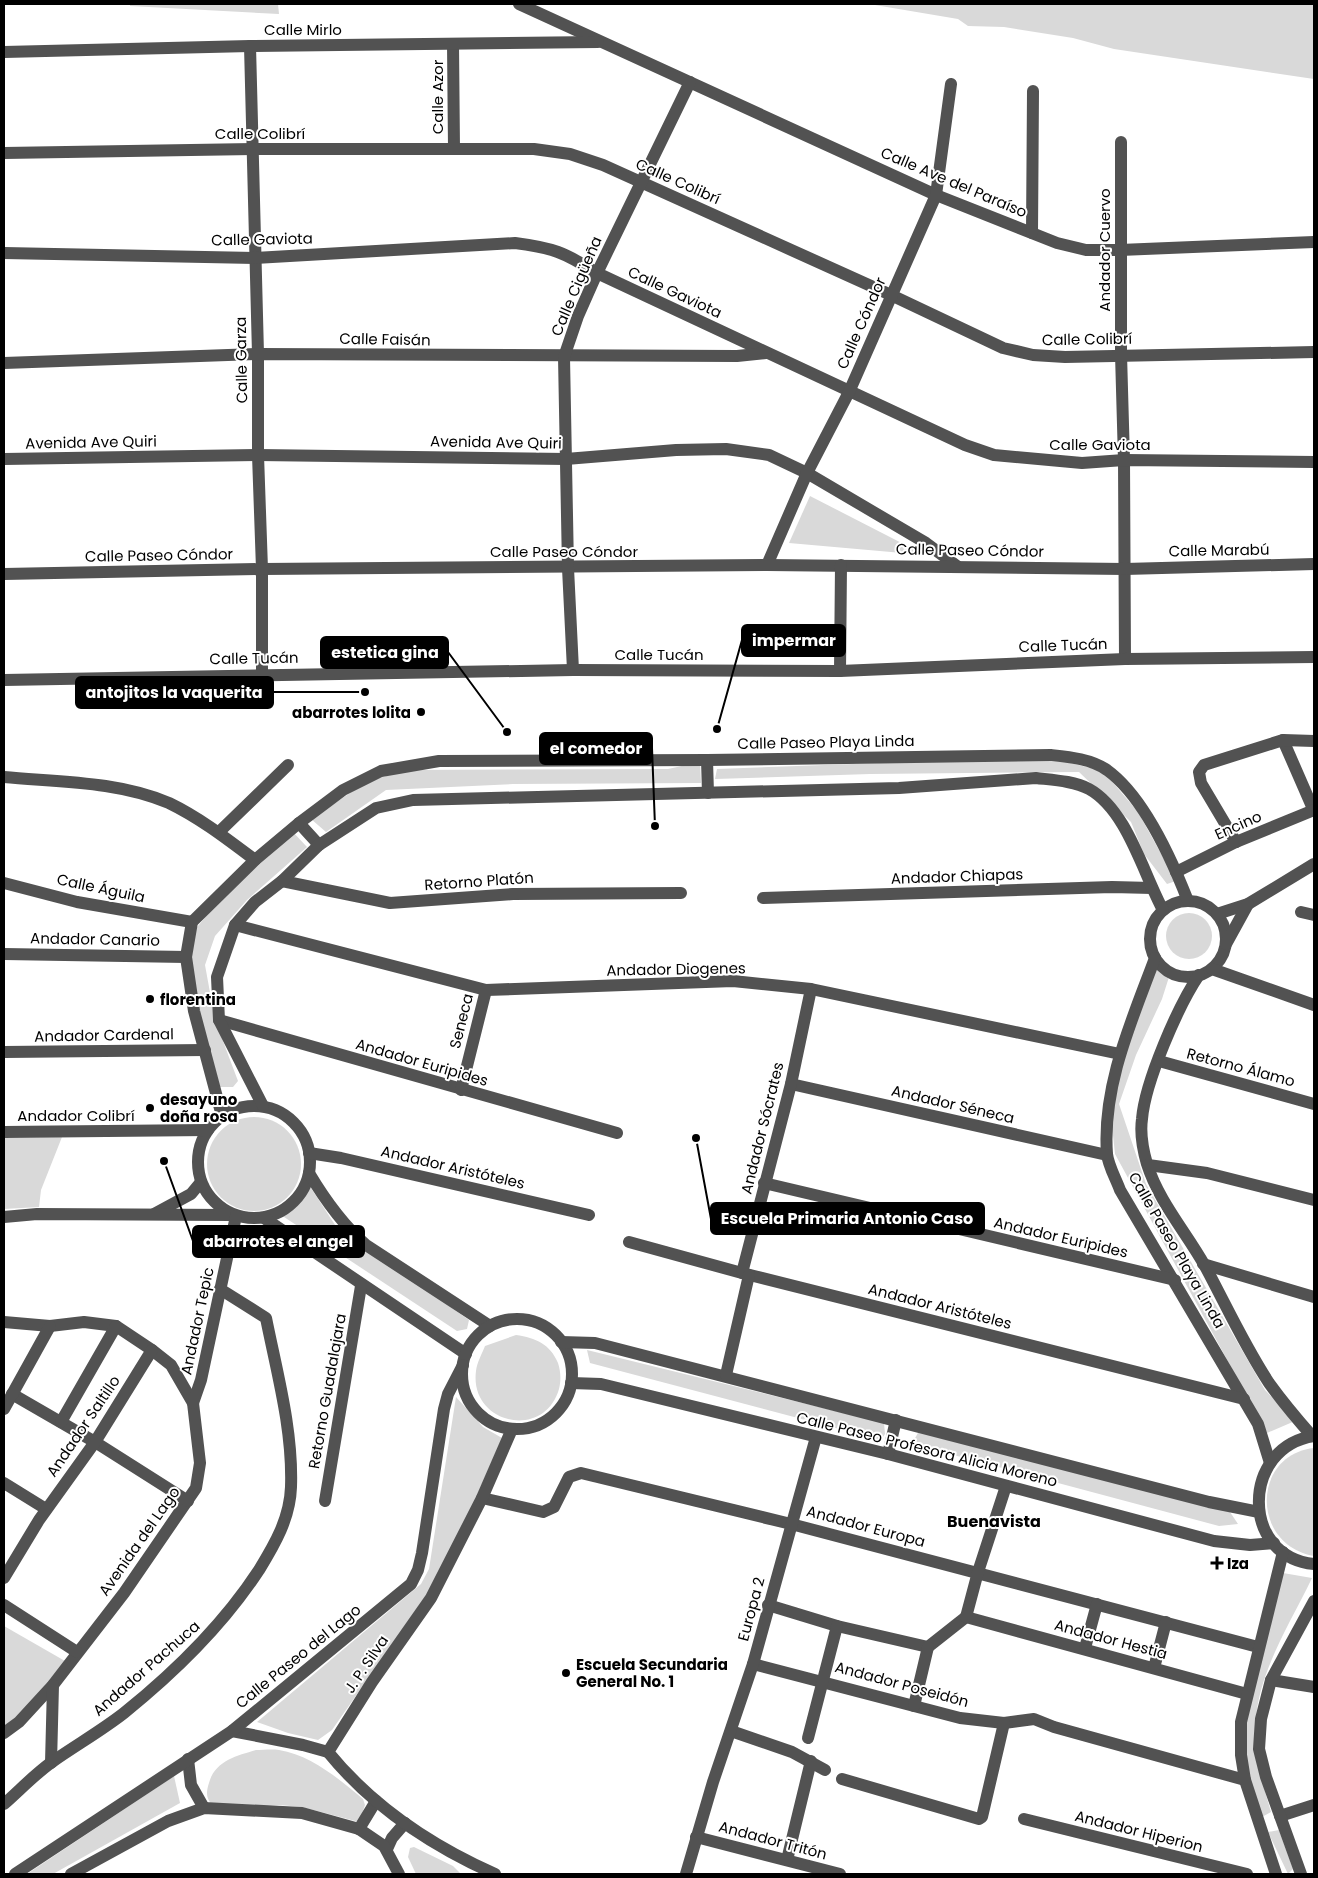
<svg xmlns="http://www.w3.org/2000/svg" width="1318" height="1878" font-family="Poppins,sans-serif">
  <rect width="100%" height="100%" fill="#fff"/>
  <g fill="#d9d9d9">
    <path d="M130 4H278L279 14 130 6Z"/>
    <path d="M869 4H1314V79L1114 49 1073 38 1004 27 968 26 958 19Z"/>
    <path d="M810 496 925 555 789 543Z"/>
    <path d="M1046 757 1103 771 1138 812 1176 881 1167 884 1144 854 1131 822 1079 772 870 774 715 779 717 769Z"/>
    <path d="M700 762 701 783 513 784 386 790 326 832 311 819 368 781 409 770 668 769Z"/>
    <path d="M292 831 307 847 247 900 215 936 205 965 215 1020 238 1081 233 1087H220L188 969 192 933 232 886Z"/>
    <circle cx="1189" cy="936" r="23"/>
    <path d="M1156 968 1169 977 1162 999 1136 1055 1119 1104 1146 1184 1265 1390 1295 1421 1267 1433 1115 1154 1111 1117 1126 1048Z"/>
    <circle cx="254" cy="1164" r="47"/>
    <path d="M62 1137 41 1190 39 1207 4 1209V1138Z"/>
    <path d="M309 1185 337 1228 469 1320 467 1329 457 1331 281 1215 291 1209Z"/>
    <path d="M516 1335C536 1338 550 1344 558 1363 561 1372 561 1381 559 1389 544 1441 469 1424 476 1371 477 1362 482 1354 485 1346Z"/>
    <path d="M587 1350 884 1423 885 1434 881 1440 590 1363Z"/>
    <path d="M456 1397 483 1427 502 1438 445 1568 332 1730 318 1740 288 1733 257 1722 421 1584 429 1569Z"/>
    <path d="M919 1431 1230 1512 1238 1524 1219 1526 916 1445 914 1440Z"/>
    <path d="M1314 1448V1556C1251 1545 1251 1455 1314 1448Z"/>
    <path d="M1283 1573 1312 1578C1292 1620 1259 1671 1256 1719 1253 1751 1262 1782 1271 1812L1262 1817 1246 1772 1244 1718Z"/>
    <path d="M4 1626 65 1661 11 1727 4 1730Z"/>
    <path d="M256 1750C263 1750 272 1749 279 1750 311 1755 339 1779 363 1799L365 1805 359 1822 302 1807 279 1805 215 1808C207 1800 205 1795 209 1783 215 1761 236 1756 256 1750Z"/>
    <path d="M174 1776 180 1803 53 1874H27Z"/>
    <path d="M1279 1830 1293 1869 1288 1874 1268 1832Z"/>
    <path d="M414 1847 453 1866 461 1874H416L408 1857 410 1848Z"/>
  </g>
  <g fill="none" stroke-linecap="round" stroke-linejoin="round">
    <g stroke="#525252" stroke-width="12">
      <path d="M519 4 936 195 1057 243 1086 250H1120L1314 242"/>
      <path d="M453 44 454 149"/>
      <path d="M250 46 258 354V455L262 569V674"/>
      <path d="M4 52 250 46 598 42"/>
      <path d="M1121 142V354L1124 460 1125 659"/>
      <path d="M4 153 253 149H534L570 154 603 165 891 295 1003 348 1033 355 1065 357 1314 352"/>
      <path d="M1032 233 1033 91"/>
      <path d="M4 253 255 258 515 243C553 248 564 252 597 273L965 445 994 455 1082 463 1124 460 1314 462"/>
      <path d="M4 363 258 354 737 356 766 353"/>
      <path d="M4 459 258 455 566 459 676 450 726 449 769 455 807 473 926 543 957 566"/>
      <path d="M767 565 807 473 849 392 936 195 951 84"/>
      <path d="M4 574 262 569 767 565 1125 569 1314 564"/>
      <path d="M573 670 568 568 564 357 578 316 597 273 690 82"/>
      <path d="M840 671 841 565"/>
      <path d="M4 680 573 670 840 671 1125 659 1314 657"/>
      <path d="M1283 740 1314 811"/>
      <path d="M707 760 708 793"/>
      <path d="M4 777C58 782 118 781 169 803 200 818 227 839 255 860"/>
      <path d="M299 823 319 845"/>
      <path d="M219 832 288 765"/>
      <path d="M1236 842 1201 783 1199 772 1204 765 1283 740 1314 741"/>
      <path d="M1176 872 1236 842 1314 810"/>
      <path d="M282 881 390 903 513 894 681 893"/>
      <path d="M4 883 77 902 192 922"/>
      <path d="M763 898 1112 887 1152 888"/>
      <circle cx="1188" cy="939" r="38"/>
      <path d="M1301 912 1314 915"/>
      <path d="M1217 914 1248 904 1314 864"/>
      <path d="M235 925 486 990 733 981 811 989 1120 1054"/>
      <path d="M1226 944 1248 904"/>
      <path d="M4 954 186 957"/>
      <path d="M1155 958C1132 1020 1102 1086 1107 1154 1108 1165 1116 1179 1120 1190L1258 1424 1270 1463"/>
      <path d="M1212 969 1314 1005"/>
      <path d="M1199 975C1178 1006 1145 1082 1142 1119 1140 1133 1143 1150 1147 1164 1159 1202 1186 1232 1205 1266 1226 1305 1244 1345 1269 1383 1282 1401 1297 1419 1312 1436"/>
      <path d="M219 1020 617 1133"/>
      <path d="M4 1052 205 1050"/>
      <path d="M1159 1061 1314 1104"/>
      <path d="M791 1084 1107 1155"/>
      <path d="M461 1090 486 990"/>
      <circle cx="254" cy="1162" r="56"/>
      <path d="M263 1106 219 1020 217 977 235 925 255 902 282 881 319 845 376 808 413 800 899 788 1036 778C1053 780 1074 781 1089 789 1127 810 1143 873 1163 910"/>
      <path d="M222 1116 194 1011 186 957 192 922 255 860 299 823 343 790 381 771 439 761 707 760 1051 755C1070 757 1091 759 1107 770 1143 796 1172 860 1188 901"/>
      <path d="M4 1132 208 1130"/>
      <path d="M309 1153 341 1158 589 1215"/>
      <path d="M1148 1165 1207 1173 1314 1200"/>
      <path d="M309 1173C325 1200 342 1224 366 1245L490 1326"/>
      <path d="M764 1183 1175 1280"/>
      <path d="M154 1214 191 1194 201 1182"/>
      <path d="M4 1217 37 1214 231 1215"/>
      <path d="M264 1218 466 1354"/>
      <path d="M629 1242 742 1273 1244 1399"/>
      <path d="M1203 1264 1314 1297"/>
      <path d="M742 1273 791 1084 811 989"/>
      <circle cx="517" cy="1374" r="55"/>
      <path d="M4 1322 50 1326 84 1322 116 1326 152 1350 171 1365 193 1403 200 1463 196 1488 124 1593 53 1685 19 1722 4 1733"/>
      <path d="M561 1342 595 1343 1209 1502 1259 1512"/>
      <path d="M726 1375 749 1275"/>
      <path d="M571 1383 601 1384 888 1454 1214 1541 1250 1545 1274 1543"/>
      <path d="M12 1394 95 1442 188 1501"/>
      <path d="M193 1403 201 1380 236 1216"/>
      <path d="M4 1409 50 1326"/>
      <path d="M61 1422 116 1326"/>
      <path d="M1314 1436C1241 1447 1240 1557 1314 1564"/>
      <path d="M888 1454 896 1420"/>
      <path d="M4 1483 46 1509"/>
      <path d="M482 1498 543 1512 554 1507 569 1477 581 1473 791 1524 1258 1647"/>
      <path d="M325 1501 361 1286"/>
      <path d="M4 1578 39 1520 95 1442 152 1350"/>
      <path d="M4 1605 77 1652"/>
      <path d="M768 1605 837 1626 928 1647 966 1617"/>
      <path d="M966 1617 1247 1694"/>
      <path d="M966 1617 978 1572 1006 1486"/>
      <path d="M1085 1648 1097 1604"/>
      <path d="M753 1664 960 1718 1004 1723 1034 1719 1054 1727 1245 1780"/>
      <path d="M1154 1668 1166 1622"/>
      <path d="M1271 1680 1314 1687"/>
      <path d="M914 1706 928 1647"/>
      <path d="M232 1731 303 1745 328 1752"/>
      <path d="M731 1731 792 1752 825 1770"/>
      <path d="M808 1738 837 1626"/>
      <path d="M188 1759 191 1785 204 1808"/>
      <path d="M51 1763 53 1685"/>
      <path d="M842 1779 979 1819 982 1817 1004 1723"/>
      <path d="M4 1804C20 1790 35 1774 52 1762 76 1745 101 1731 124 1713 175 1672 223 1625 259 1570 275 1544 290 1518 291 1487 293 1430 277 1373 266 1318L220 1289"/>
      <path d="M1280 1816 1314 1805"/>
      <path d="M1024 1819 1247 1874"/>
      <path d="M359 1829 376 1801"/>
      <path d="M696 1837 840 1874"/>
      <path d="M387 1849 392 1838 405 1823"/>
      <path d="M787 1860 811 1761"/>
      <path d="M15 1874 232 1731 411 1584 418 1570 422 1553 444 1409 448 1394 463 1365"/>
      <path d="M71 1874 168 1821 204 1808 302 1813 359 1829 384 1846 399 1874"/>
      <path d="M495 1874C432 1846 372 1806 328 1752L372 1682 431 1598 482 1498 512 1429"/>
      <path d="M686 1874 713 1782 753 1664 816 1437"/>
      <path d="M1276 1874 1245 1780 1241 1755V1722L1283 1552"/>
      <path d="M1301 1874 1266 1777 1259 1749 1261 1719 1271 1680 1314 1601"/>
    </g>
  </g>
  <g fill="#000" stroke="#fff" stroke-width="2">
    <circle cx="421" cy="712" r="5"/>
    <circle cx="150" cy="999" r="5"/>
    <circle cx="150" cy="1108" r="5"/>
    <path d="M1214.5 1555.5h5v5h5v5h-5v5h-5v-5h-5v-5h5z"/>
    <circle cx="566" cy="1673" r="5"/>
  </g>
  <g text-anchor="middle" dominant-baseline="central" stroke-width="4" stroke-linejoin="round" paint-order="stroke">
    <g font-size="15" fill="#000" stroke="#fff">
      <text x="303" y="29">Calle Mirlo</text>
      <text transform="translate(437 97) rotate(-90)">Calle Azor</text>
      <text x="260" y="133">Calle Colibrí</text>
      <text transform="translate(678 181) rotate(24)">Calle Colibrí</text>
      <text transform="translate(954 182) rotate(23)">Calle Ave del Paraíso</text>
      <text transform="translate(262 239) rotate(-1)">Calle Gaviota</text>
      <text transform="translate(1104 250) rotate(-90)">Andador Cuervo</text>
      <text transform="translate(576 286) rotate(-67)">Calle Cigüeña</text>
      <text transform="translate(675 292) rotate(25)">Calle Gaviota</text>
      <text transform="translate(861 323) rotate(-66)">Calle Cóndor</text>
      <text transform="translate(385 339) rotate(1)">Calle Faisán</text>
      <text transform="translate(1087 339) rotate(-1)">Calle Colibrí</text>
      <text transform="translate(241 360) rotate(-91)">Calle Garza</text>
      <text transform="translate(91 442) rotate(-1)">Avenida Ave Quiri</text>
      <text transform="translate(496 442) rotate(1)">Avenida Ave Quiri</text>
      <text x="1100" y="444">Calle Gaviota</text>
      <text transform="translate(970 550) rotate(1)">Calle Paseo Cóndor</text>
      <text transform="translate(1219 550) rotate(-1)">Calle Marabú</text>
      <text x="564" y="551">Calle Paseo Cóndor</text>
      <text transform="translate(159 555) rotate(-1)">Calle Paseo Cóndor</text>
      <text transform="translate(1063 645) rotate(-2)">Calle Tucán</text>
      <text x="659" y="654">Calle Tucán</text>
      <text transform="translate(254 658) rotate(-1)">Calle Tucán</text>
      <text transform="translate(826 742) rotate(-1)">Calle Paseo Playa Linda</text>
      <text transform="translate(1238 825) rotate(-24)">Encino</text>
      <text transform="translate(957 876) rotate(-2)">Andador Chiapas</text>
      <text transform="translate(479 881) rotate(-4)">Retorno Platón</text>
      <text transform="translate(101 888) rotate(12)">Calle Águila</text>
      <text transform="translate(95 939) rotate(1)">Andador Canario</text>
      <text transform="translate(676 969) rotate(-1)">Andador Diogenes</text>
      <text transform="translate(461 1021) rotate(-76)">Seneca</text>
      <text transform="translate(104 1035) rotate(-1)">Andador Cardenal</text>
      <text transform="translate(422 1062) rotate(16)">Andador Euripides</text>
      <text transform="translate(1241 1067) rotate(15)">Retorno Álamo</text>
      <text transform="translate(953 1104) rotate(13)">Andador Séneca</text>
      <text x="76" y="1115">Andador Colibrí</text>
      <text transform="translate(762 1128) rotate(-76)">Andador Sócrates</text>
      <text transform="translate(453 1167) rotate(13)">Andador Aristóteles</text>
      <text transform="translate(1061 1237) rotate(13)">Andador Euripides</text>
      <text transform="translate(1177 1250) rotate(60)">Calle Paseo Playa Linda</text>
      <text transform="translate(940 1306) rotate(14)">Andador Aristóteles</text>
      <text transform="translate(197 1321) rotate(-78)">Andador Tepic</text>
      <text transform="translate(327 1391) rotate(-80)">Retorno Guadalajara</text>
      <text transform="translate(83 1426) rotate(-56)">Andador Saltillo</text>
      <text transform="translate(927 1449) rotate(14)">Calle Paseo Profesora Alicia Moreno</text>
      <text transform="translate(866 1526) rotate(15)">Andador Europa</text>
      <text transform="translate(139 1541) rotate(-55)">Avenida del Lago</text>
      <text transform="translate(751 1609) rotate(-75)">Europa 2</text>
      <text transform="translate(1111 1639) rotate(15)">Andador Hestia</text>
      <text transform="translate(298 1656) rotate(-39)">Calle Paseo del Lago</text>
      <text transform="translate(366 1664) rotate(-56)">J. P. Silva</text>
      <text transform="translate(146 1668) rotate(-41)">Andador Pachuca</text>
      <text transform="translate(902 1684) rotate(15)">Andador Poseidón</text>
      <text transform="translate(1139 1831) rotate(14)">Andador Hiperion</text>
      <text transform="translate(773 1840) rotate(15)">Andador Tritón</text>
    </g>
    <g font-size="15" font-weight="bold" fill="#000" stroke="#fff" text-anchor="start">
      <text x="411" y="712" text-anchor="end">abarrotes lolita</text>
      <text x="160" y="999">florentina</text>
      <text x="160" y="1099">desayuno<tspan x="160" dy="17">doña rosa</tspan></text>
      <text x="1227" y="1563">Iza</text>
      <text x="576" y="1664">Escuela Secundaria<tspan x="576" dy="17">General No. 1</tspan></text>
    </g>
    <g font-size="16" font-weight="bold" fill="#000" stroke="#fff">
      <text x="994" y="1521">Buenavista</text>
    </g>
  </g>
  <path fill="none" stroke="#000" stroke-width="2" d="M717 729L742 640M507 732L448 652M365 692L273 692M655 826L652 748M696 1138L711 1219M164 1161L193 1241"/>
  <g fill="#000" stroke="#fff" stroke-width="2">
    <circle cx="717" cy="729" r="5"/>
    <circle cx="507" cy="732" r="5"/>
    <circle cx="365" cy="692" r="5"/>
    <circle cx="655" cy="826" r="5"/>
    <circle cx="696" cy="1138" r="5"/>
    <circle cx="164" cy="1161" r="5"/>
  </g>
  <g fill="#000" stroke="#000" stroke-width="2">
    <rect x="742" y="625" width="103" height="31" rx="5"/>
    <rect x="321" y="637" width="127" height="31" rx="5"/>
    <rect x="76" y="677" width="197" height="31" rx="5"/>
    <rect x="540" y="733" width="112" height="31" rx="5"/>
    <rect x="711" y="1203" width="273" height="31" rx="5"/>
    <rect x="193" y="1226" width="171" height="31" rx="5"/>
  </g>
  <g font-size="16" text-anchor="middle" font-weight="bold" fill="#fff">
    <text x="794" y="646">impermar</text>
    <text x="385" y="658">estetica gina</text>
    <text x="174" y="698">antojitos la vaquerita</text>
    <text x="596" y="754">el comedor</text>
    <text x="847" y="1224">Escuela Primaria Antonio Caso</text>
    <text x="278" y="1247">abarrotes el angel</text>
  </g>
  <rect width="1318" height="1878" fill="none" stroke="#000000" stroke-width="10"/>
</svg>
